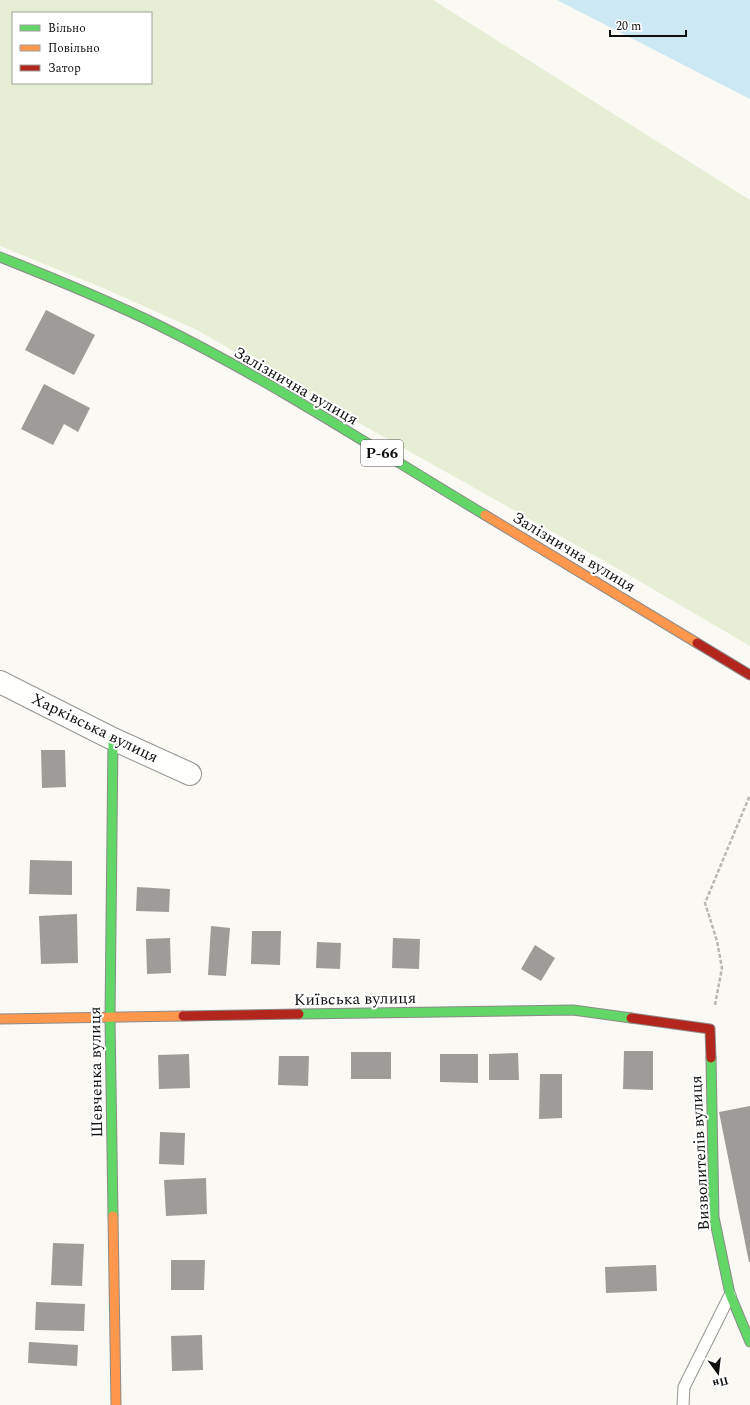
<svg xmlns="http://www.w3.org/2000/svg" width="750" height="1405" font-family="Spectral,serif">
  <rect width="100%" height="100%" fill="#faf9f4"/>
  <path fill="#e6efd5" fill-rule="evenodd" d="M0 0H433L750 200V646L622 571 352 419 197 330 103 288 0 246ZM13 13H151V83H13Z"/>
  <path fill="#cbe8f3" d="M557 0H750V99Z"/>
  <g fill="#9e9c99">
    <path d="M46 310 95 335 74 375 25 350Z"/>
    <path d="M44 384 90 408 78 432 64 424 53 445 21 429Z"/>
    <path d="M41 750H65L66 787 42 788Z"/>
    <path d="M30 860 72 861V895L29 894Z"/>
    <path d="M137 887 170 889 169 912 136 911Z"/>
    <path d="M77 914 78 963 41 964 39 916Z"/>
    <path d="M211 926 230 928 226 976 208 975Z"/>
    <path d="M252 931H281L280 965 251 964Z"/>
    <path d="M170 938 171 973 147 974 146 939Z"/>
    <path d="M393 938 420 939 419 969 392 968Z"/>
    <path d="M317 942 341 943 340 969 316 968Z"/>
    <path d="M535 945 555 958 541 981 521 969Z"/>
    <path d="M624 1051H653V1090L623 1089Z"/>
    <rect x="351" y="1052" width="40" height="27"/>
    <path d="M518 1053 519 1080H489V1054Z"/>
    <path d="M189 1054 190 1088 159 1089 158 1055Z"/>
    <path d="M440 1054H478V1083L440 1082Z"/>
    <path d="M279 1056H309L308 1086 278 1085Z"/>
    <path d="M540 1074H562V1118L539 1119Z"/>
    <path d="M750 1106V1262H749L719 1112Z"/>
    <path d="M160 1132 185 1133 184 1165 159 1164Z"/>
    <path d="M206 1178 207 1214 166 1216 164 1180Z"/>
    <path d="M53 1243 84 1244 82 1286 51 1285Z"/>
    <path d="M171 1260H205L204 1290H171Z"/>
    <path d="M656 1265 657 1291 606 1293 605 1267Z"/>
    <path d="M36 1302 85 1304 84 1331 35 1330Z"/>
    <path d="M202 1335 203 1370 172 1371 171 1336Z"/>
    <path d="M29 1342 78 1345 77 1366 28 1363Z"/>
  </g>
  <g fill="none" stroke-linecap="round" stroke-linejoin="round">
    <defs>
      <path id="lane" d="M683 1405 684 1387 730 1295"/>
      <path id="street" d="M0 682 113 739 190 774"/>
      <g id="fast">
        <path d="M0 257C53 278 107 300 158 325 270 380 378 451 485 515"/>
        <path d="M113 739 110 1018 113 1216"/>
        <path d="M299 1014 573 1010 631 1018"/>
        <path d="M711 1058 714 1217 730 1294 750 1342"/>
      </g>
      <g id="slow">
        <path d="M485 515 697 643"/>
        <path d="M0 1019 183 1016"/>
        <path d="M113 1216 116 1405"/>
      </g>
      <g id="jam">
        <path d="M697 643 750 675"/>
        <path d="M183 1016 299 1014"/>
        <path d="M631 1018 710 1029 711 1058"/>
      </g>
    </defs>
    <use href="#lane" stroke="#949492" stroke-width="13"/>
    <use href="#street" stroke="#949492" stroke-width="24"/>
    <use href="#fast" stroke="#8b8a88" stroke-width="11"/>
    <use href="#slow" stroke="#8b8a88" stroke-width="11"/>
    <use href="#jam" stroke="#8b8a88" stroke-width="11"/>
    <path stroke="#b8b8b7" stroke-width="2.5" stroke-dasharray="4 2" stroke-linecap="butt" d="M715 1005 722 968 717 941 705 903 750 795"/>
    <use href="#lane" stroke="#fefefd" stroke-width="11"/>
    <use href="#street" stroke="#fefefd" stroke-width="22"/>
    <use href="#fast" stroke="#63d668" stroke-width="9"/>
    <use href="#slow" stroke="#ff974d" stroke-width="9"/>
    <use href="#jam" stroke="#b3261e" stroke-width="9"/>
  </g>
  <g text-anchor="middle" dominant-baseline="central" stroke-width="4" stroke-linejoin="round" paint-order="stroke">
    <rect fill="#fff" stroke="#565656" stroke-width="1" x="361" y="440" width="42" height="26" rx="3"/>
    <g font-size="15" font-weight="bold" fill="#0e0e0e">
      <text x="382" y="453">Р-66</text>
    </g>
    <g font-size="16" fill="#0e0e0e" stroke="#fff">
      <text transform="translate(296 386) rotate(30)">Залізнична вулиця</text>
      <text transform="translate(574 552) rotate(31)">Залізнична вулиця</text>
      <text transform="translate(95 728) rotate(26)">Харківська вулиця</text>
      <text transform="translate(355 999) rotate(-1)">Київська вулиця</text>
      <text transform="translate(96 1072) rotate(-91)">Шевченка вулиця</text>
      <text transform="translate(700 1153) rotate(-93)">Визволителів вулиця</text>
    </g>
  </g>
  <rect x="12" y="12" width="140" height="72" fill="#ffffff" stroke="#9f9f9f"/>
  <rect x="20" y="25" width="20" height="6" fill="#63d668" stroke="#9f9f9f"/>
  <text x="48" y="32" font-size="12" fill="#0e0e0e">Вільно</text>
  <rect x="20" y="45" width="20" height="6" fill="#ff974d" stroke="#9f9f9f"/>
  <text x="48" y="52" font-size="12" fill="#0e0e0e">Повільно</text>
  <rect x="20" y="65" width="20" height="6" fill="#b3261e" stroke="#9f9f9f"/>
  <text x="48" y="72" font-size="12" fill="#0e0e0e">Затор</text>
  <g transform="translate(718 1373) rotate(165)" stroke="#ffffff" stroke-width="3" paint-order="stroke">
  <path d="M0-3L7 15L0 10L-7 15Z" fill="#0e0e0e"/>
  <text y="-6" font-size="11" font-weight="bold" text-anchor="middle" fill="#0e0e0e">Пн</text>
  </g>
  <path d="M610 30v6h76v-6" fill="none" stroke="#0e0e0e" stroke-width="2"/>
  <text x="616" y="30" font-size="12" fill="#0e0e0e" stroke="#ffffff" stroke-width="3" paint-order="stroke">20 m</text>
</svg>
